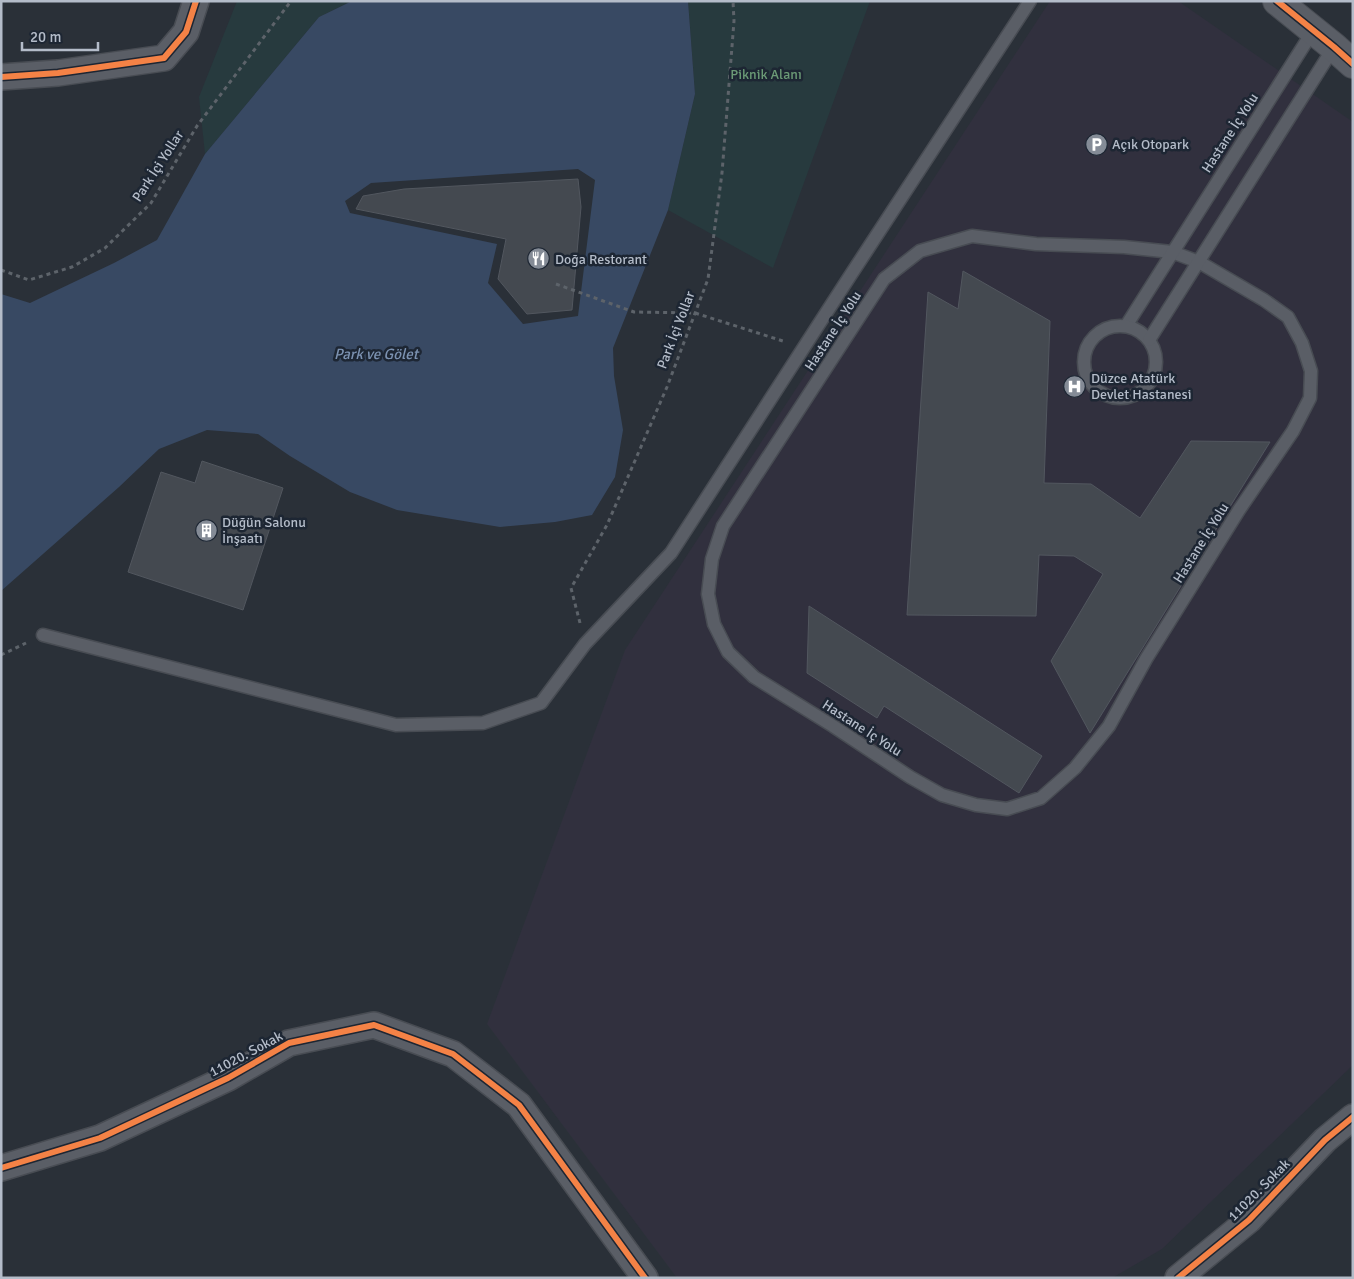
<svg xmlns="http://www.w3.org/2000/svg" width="1354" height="1279" font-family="Signika,sans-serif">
  <rect width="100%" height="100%" fill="#2a3038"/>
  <path fill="#31303e" d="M1050 1H1178L1353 122V1065L1162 1249 1112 1278H677L487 1024 625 650Z"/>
  <g fill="#273a3e">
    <path d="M237 1H352L319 17 205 154 199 97Z"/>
    <path d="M688 1H870L773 268 668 210 695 94Z"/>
  </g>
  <path fill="#384963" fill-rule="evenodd" d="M352 1H688L695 94 668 210 613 348 614 376 623 430 615 477 592 515 555 522 500 527 397 510 350 492 290 456 258 434 207 430 159 449 119 487 1 591V294L30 303 114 263 157 240 205 154 319 17ZM578 169 595 180 578 316 523 324 488 283 497 244 350 213 345 201 371 183Z"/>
  <g fill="#444950" stroke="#52575f">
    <path d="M578 179 581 207 572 310 527 314 498 279 506 239 356 209 363 196 404 189Z"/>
    <path d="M963 271 1050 321 1044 483 1091 484 1140 518 1191 441 1270 442 1090 733 1051 661 1103 574 1074 556 1039 555 1036 616 907 615 928 292 958 309Z"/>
    <path d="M202 461 283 488 243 610 128 572 161 472 195 483Z"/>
    <path d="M809 606 1042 756 1019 793 884 706 877 718 807 673Z"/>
  </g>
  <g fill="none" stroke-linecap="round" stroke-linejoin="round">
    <defs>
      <g id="service">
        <path d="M972 236 1036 244 1124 247 1172 252 1199 262 1264 300 1288 317 1302 343 1311 371 1310 398 1293 431 1239 510 1146 659 1109 726 1075 768 1041 798 1007 809 976 805 942 795 910 777 833 726 754 677 728 652 714 624 708 594 712 559 723 526 884 279 920 251Z"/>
        <path d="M1126 326 1313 31"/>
        <circle cx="1120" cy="362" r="36"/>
        <path d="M1149 340 1334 47"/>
        <path d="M43 635 396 725 483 723 541 703 585 644 671 553 850 276 1030 1"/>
      </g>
      <g id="minor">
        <path d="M1 77 58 73 164 58 186 32 196 1"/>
        <path d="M1 1168 100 1138 228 1078 289 1043 374 1025 453 1054 519 1105 645 1278"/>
        <path d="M1178 1278 1249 1220 1325 1140 1353 1117"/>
      </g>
      <path id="tertiary" d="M1277 1 1334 47 1353 64"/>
    </defs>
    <use href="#service" stroke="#484c53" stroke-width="15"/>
    <use href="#minor" stroke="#484c53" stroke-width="28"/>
    <use href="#tertiary" stroke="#484c53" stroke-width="30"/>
    <g stroke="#5d636a" stroke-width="3" stroke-dasharray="4 4" stroke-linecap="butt">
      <path d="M1 270 29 280 72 267 105 248 151 203 197 126 291 1"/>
      <path d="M556 284 634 312 695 313 786 342"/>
      <path d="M580 623 571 588 607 525 667 387 708 279 722 173 734 21 733 1"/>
      <path d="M1 655 26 643"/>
    </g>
    <use href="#service" stroke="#5a5e66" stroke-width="12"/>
    <use href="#minor" stroke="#5a5e66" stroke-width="25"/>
    <use href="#tertiary" stroke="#5a5e66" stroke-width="28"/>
    <defs>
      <g id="cycleway">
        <path d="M1277 1 1334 47 1353 64"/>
        <path d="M1 77 58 73 164 58 186 32 196 1"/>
        <path d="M1 1168 100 1138 228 1078 289 1043 374 1025 453 1054 519 1105 645 1278"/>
        <path d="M1178 1278 1249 1220 1325 1140 1353 1117"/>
      </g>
    </defs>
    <use href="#cycleway" stroke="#1d2633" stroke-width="9"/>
    <use href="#cycleway" stroke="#f48246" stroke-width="6"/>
  </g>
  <defs>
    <symbol id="parking-disc" viewBox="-11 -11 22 22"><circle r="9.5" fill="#848b96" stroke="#1d2633"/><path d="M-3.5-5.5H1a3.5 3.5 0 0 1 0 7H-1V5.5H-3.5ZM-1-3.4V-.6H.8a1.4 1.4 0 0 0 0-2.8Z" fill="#fff"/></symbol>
    <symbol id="restaurant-disc" viewBox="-11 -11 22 22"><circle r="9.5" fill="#848b96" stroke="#1d2633"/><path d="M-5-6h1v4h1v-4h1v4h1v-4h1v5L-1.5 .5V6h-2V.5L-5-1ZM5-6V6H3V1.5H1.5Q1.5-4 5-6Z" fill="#fff"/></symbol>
    <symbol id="hospital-disc" viewBox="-11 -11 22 22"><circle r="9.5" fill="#848b96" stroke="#1d2633"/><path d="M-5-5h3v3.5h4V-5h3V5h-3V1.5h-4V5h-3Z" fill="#fff"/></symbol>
    <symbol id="building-disc" viewBox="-11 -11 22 22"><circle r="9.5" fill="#848b96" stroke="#1d2633"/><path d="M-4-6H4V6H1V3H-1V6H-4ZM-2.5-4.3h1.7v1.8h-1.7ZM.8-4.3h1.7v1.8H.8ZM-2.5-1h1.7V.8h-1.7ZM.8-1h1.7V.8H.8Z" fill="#fff"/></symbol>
  </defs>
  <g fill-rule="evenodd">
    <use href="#parking-disc" x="1084" y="132" width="25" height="25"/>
    <use href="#restaurant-disc" x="526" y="246" width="25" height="25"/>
    <use href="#hospital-disc" x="1062" y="374" width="25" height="25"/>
    <use href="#building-disc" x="194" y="518" width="25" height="25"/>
  </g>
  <g text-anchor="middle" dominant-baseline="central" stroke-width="5" stroke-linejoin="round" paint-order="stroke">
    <g font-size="14" fill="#6b9a76" stroke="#1d2633">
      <text x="766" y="74">Piknik Alanı</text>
    </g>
    <g font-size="14" fill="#b4bcc9" stroke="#1d2633">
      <text transform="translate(1230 133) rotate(-57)">Hastane İç Yolu</text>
      <text transform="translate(158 166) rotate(-57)">Park İçi Yollar</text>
      <text transform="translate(676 330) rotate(-69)">Park İçi Yollar</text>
      <text transform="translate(833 331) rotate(-57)">Hastane İç Yolu</text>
      <text transform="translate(1201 543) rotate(-58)">Hastane İç Yolu</text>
      <text transform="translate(862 728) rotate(33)">Hastane İç Yolu</text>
      <text transform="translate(246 1054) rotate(-28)">11020. Sokak</text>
      <text transform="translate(1259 1190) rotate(-45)">11020. Sokak</text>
    </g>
    <g font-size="14" fill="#b4bcc9" stroke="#1d2633" text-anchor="start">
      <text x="1112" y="144">Açık Otopark</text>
      <text x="555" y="259">Doğa Restorant</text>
      <text x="1091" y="378">Düzce Atatürk<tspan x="1091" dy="16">Devlet Hastanesi</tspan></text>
      <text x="222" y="522">Düğün Salonu<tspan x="222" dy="16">İnşaatı</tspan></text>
    </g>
    <g font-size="15" font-style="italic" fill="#7c92b1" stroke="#1d2633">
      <text x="376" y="354">Park ve Gölet</text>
    </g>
  </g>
  <rect width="1354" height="1279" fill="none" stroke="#b4bcc9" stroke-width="5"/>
  <path d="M22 42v8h76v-8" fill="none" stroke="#b4bcc9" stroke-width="2.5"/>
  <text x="30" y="42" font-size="15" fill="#b4bcc9" stroke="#1d2633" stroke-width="4" paint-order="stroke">20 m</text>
</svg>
